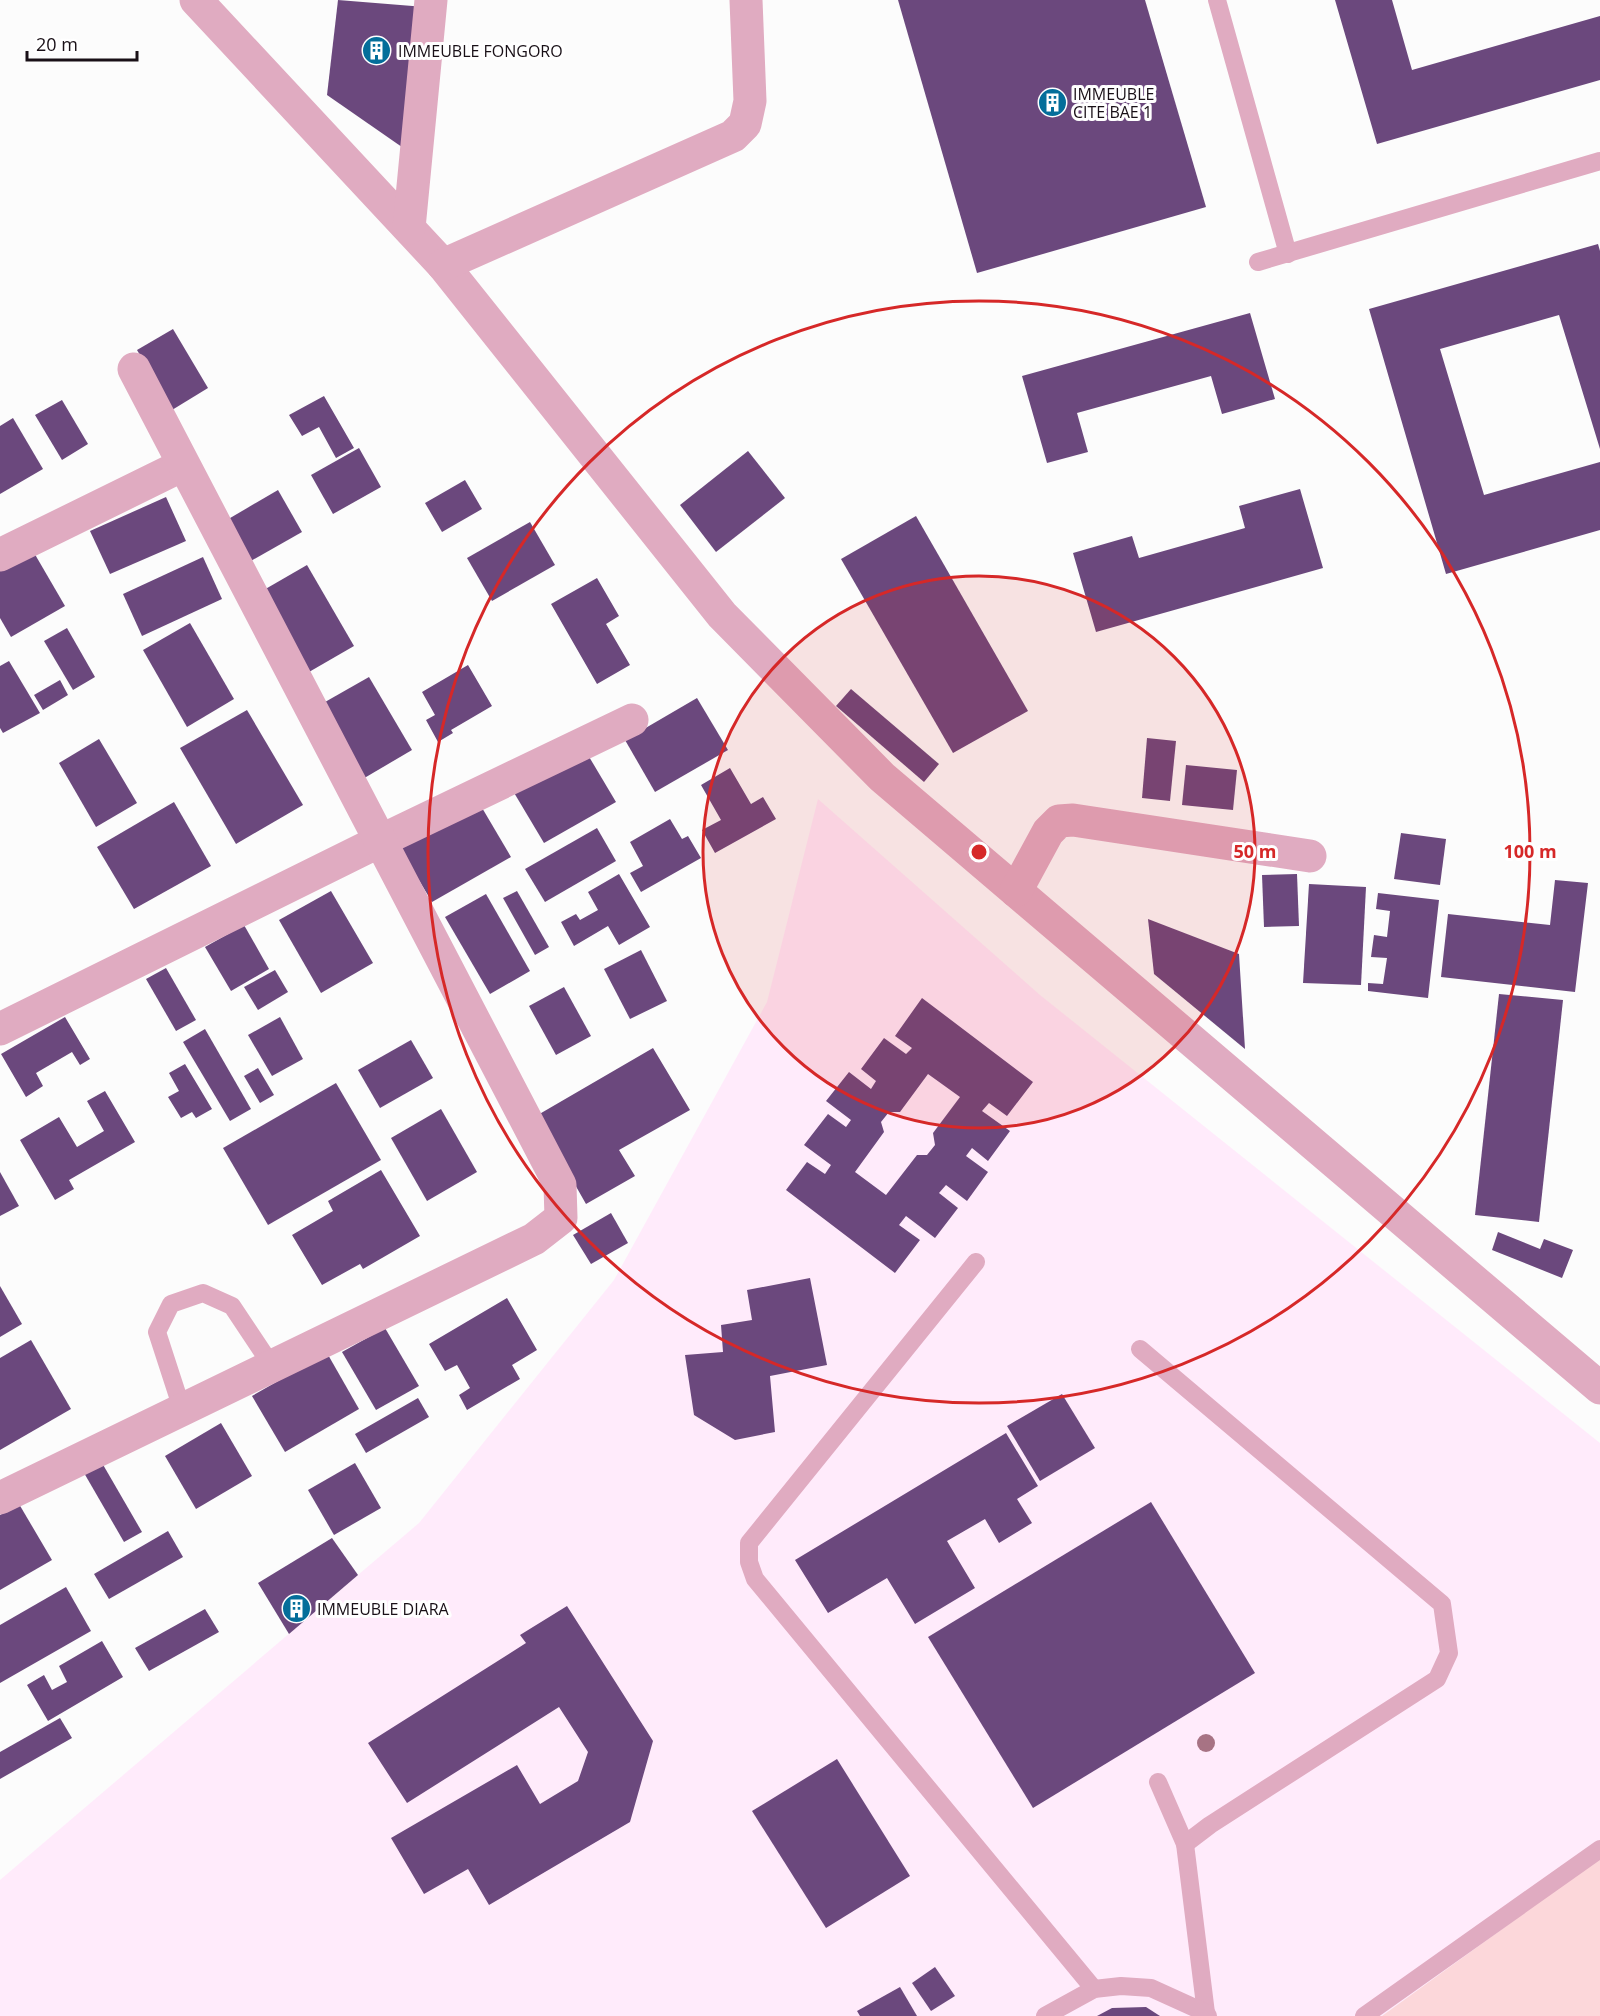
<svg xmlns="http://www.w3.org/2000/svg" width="1600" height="2016" font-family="'Open Sans',sans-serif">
  <rect width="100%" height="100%" fill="#fcfcfc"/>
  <path fill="#ffebfb" d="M818 799 1040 995 1600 1443V2016H0V1880L419 1523 614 1280 767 1002Z"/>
  <path fill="#fcd7da" d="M1600 1858V2016H1382Z"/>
  <g fill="#6b487d" fill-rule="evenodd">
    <path d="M338 0 425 7 412 154 327 95Z"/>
    <path d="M898 0H1145L1206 207 977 273Z"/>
    <path d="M1335 0H1392L1412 70 1600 16V80L1377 144Z"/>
    <path d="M1598 244 1600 251V449L1559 315 1440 349 1484 495 1600 462V530L1446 574 1369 309Z"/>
    <path d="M1250 313 1275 399 1222 414 1211 376 1077 413 1088 452 1047 463 1022 376Z"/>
    <path d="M173 329 208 388 172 410 137 350Z"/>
    <path d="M324 396 354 448 336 458 319 427 302 436 289 415Z"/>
    <path d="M62 400 88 444 62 460 35 415Z"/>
    <path d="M13 418 43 469 0 494V426Z"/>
    <path d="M359 448 381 487 333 514 311 475Z"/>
    <path d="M748 451 785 498 716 552 680 505Z"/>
    <path d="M465 480 482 509 442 532 425 503Z"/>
    <path d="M1300 489 1323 568 1096 632 1073 553 1132 536 1139 558 1245 528 1239 506Z"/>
    <path d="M278 490 302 532 249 562 225 521Z"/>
    <path d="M166 497 186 541 110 574 90 531Z"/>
    <path d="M916 516 1028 711 953 753 841 559Z"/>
    <path d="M530 522 555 565 492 601 467 558Z"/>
    <path d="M33 551 65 606 11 637 0 618V570Z"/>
    <path d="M203 557 222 599 142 636 123 594Z"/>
    <path d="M307 565 354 646 309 672 262 591Z"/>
    <path d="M597 578 619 616 606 624 630 665 597 684 551 604Z"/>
    <path d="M190 623 234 699 187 727 143 650Z"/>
    <path d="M67 628 95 677 73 690 44 641Z"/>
    <path d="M9 661 40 713 3 733 0 728V666Z"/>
    <path d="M468 665 492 706 451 730 453 733 438 742 426 720 435 715 422 692Z"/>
    <path d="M369 677 412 750 361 780 318 706Z"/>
    <path d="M60 680 68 695 43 710 34 695Z"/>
    <path d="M851 689 939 764 924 782 836 706Z"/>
    <path d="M697 698 728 750 655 792 625 740Z"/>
    <path d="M247 710 303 805 236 844 180 748Z"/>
    <path d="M1147 738 1176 741 1170 801 1142 798Z"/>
    <path d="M99 739 137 803 96 827 59 763Z"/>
    <path d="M585 750 616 802 544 843 513 791Z"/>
    <path d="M1186 765 1237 770 1233 810 1182 805Z"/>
    <path d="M730 768 751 804 763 797 776 819 715 853 702 830 721 820 701 785Z"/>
    <path d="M478 801 511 857 432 902 399 847Z"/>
    <path d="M174 802 211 866 134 909 97 847Z"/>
    <path d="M670 819 682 839 688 836 701 858 641 892 630 873 643 866 630 842Z"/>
    <path d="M597 828 616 861 545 902 525 869Z"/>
    <path d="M1401 833 1446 839 1440 885 1394 879Z"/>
    <path d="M619 874 650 927 619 945 608 926 574 946 561 922 576 914 580 920 598 910 588 892Z"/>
    <path d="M1297 874 1299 926 1264 927 1262 875Z"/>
    <path d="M1555 880 1588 883 1575 992 1441 977 1448 914 1550 925Z"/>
    <path d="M1309 884 1366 887 1361 985 1303 983Z"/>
    <path d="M331 891 373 963 321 993 279 920Z"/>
    <path d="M517 891 549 947 535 955 503 898Z"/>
    <path d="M1378 893 1439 900 1428 998 1368 991V983L1383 984 1387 958 1371 957 1374 935 1387 937 1390 911 1376 909Z"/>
    <path d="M486 894 530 971 490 994 445 917Z"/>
    <path d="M1148 919 1239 954 1245 1049 1154 974Z"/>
    <path d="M244 925 269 969 231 991 205 947Z"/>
    <path d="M641 950 667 1001 630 1019 604 969Z"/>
    <path d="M166 968 196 1020 176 1031 146 979Z"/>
    <path d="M275 970 288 992 258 1010 244 987Z"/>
    <path d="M564 987 591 1036 556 1055 529 1006Z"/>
    <path d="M1499 994 1563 1000 1539 1222 1475 1215Z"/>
    <path d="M922 998 1033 1082 1007 1116 989 1103 982 1111 1010 1131 988 1161 972 1148 966 1156 988 1172 967 1201 946 1185 939 1193 958 1208 935 1238 906 1216 899 1225 920 1240 895 1273 786 1190 807 1162 825 1174 831 1165 804 1145 828 1114 846 1127 851 1120 826 1101 849 1072 871 1089 876 1081 861 1069 884 1038 906 1054 912 1048 895 1036ZM928 1074 960 1097 933 1133 935 1145 927 1155H917L886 1195 855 1172 884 1132 881 1122 889 1112H900Z"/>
    <path d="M65 1017 90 1059 80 1065 72 1052 36 1073 43 1086 26 1097 1 1054Z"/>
    <path d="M280 1017 303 1059 272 1076 248 1035Z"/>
    <path d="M205 1029 251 1109 230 1121 183 1042Z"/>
    <path d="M411 1040 433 1078 380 1108 358 1070Z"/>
    <path d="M653 1048 690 1110 619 1150 635 1176 586 1204 536 1116Z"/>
    <path d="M185 1064 212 1109 196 1118 192 1112 181 1118 168 1097 179 1091 169 1073Z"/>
    <path d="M258 1068 274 1095 260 1103 244 1076Z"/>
    <path d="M336 1083 381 1160 268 1225 223 1148Z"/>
    <path d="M105 1091 135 1142 69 1180 74 1189 55 1200 20 1140 59 1117 77 1147 104 1131 87 1101Z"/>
    <path d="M441 1109 477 1172 427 1201 391 1138Z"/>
    <path d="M381 1170 420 1236 363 1269 360 1264 322 1285 292 1235 333 1211 328 1201Z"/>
    <path d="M0 1172 19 1206 0 1216Z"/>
    <path d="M611 1213 628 1243 591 1264 573 1235Z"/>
    <path d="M1498 1232 1540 1249 1544 1239 1573 1250 1562 1278 1492 1250Z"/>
    <path d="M810 1278 827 1365 770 1376 775 1432 735 1440 694 1415 685 1355 723 1352 721 1325 752 1320 747 1290Z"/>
    <path d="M0 1286 22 1324 0 1337Z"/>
    <path d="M507 1298 537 1350 512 1365 520 1379 467 1410 459 1395 470 1388 457 1365 445 1371 429 1344Z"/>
    <path d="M385 1328 419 1386 376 1410 342 1352Z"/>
    <path d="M31 1340 71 1409 0 1450V1358Z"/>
    <path d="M327 1353 359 1409 285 1452 252 1396Z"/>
    <path d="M1062 1394 1095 1448 1040 1481 1007 1426Z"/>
    <path d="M418 1398 429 1417 366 1453 355 1434Z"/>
    <path d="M221 1423 252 1476 196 1509 165 1456Z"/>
    <path d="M1006 1433 1038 1486 1017 1499 1032 1523 999 1543 985 1519 947 1541 975 1588 915 1624 887 1578 828 1613 795 1560Z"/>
    <path d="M98 1456 142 1532 124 1542 80 1466Z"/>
    <path d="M355 1463 381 1508 334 1535 308 1490Z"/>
    <path d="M1151 1502 1255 1673 1033 1808 928 1637Z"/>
    <path d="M19 1504 52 1560 0 1590V1515Z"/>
    <path d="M168 1531 183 1557 109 1599 94 1574Z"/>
    <path d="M332 1538 358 1575 289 1634 258 1583Z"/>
    <path d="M66 1587 91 1631 0 1683V1625Z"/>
    <path d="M567 1606 653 1741 630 1822 489 1905 468 1869 424 1894 391 1838 517 1765 540 1804 578 1781 588 1752 559 1707 407 1803 368 1743 526 1643 520 1635Z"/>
    <path d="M205 1609 219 1632 149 1671 135 1648Z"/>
    <path d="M102 1641 123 1677 48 1721 27 1685 44 1675 52 1690 67 1682 59 1666Z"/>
    <path d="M60 1718 72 1738 0 1779V1752Z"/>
    <path d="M837 1759 910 1876 826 1928 752 1811Z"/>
    <path d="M935 1967 955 1996 931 2011 912 1983Z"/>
    <path d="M900 1987 917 2016H860L857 2011Z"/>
    <path d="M1146 2007 1160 2016H1097L1112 2008Z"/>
  </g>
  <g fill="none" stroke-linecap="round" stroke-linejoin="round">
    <g stroke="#e0abc1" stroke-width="18">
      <path d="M1217 0 1288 254"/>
      <path d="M1258 262 1600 161"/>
      <path d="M976 1262 749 1543V1562L755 1579 1094 1989"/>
      <path d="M1140 1349 1442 1604 1449 1653 1437 1679 1210 1825 1185 1844"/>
      <path d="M182 1409 157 1332 171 1304 203 1293 232 1306 272 1366"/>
      <path d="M1158 1782 1185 1844 1206 2013"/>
      <path d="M1045 2016 1094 1989 1121 1986 1151 1988 1206 2013 1208 2016"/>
      <path d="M1364 2016 1600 1849"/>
    </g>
    <g stroke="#e0abc1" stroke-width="33">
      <path d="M196 0 443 265 722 615 882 777 1600 1388"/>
      <path d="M409 228 431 0"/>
      <path d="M443 265 733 136 745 124 750 101 746 0"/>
      <path d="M0 555 183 465"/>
      <path d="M1016 891 1048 832 1059 821 1073 820 1310 856"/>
      <path d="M0 1029 380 841 632 720"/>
      <path d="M0 1498 534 1239 561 1218 560 1185 134 369"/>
    </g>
  </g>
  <circle fill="#a77384" cx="1206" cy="1743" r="9"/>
  <circle cx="979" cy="852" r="276" fill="#d62828" fill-opacity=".12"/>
  <g fill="none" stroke="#d62828" stroke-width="3">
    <circle cx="979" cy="852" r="276"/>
    <circle cx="979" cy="852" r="551"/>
  </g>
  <defs>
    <symbol id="building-disc" viewBox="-11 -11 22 22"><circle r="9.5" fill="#046e9a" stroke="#fff"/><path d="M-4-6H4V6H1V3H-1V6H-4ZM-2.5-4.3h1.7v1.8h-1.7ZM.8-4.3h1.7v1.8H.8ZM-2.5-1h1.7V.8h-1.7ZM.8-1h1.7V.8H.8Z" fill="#fff"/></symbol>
  </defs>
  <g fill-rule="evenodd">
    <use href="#building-disc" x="360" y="34" width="33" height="33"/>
    <use href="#building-disc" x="1036" y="86" width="33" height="33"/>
    <use href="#building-disc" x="280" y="1592" width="33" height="33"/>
  </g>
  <g text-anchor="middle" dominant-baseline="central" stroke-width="6" stroke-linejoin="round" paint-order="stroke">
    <g font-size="16" fill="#191017" stroke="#fff" text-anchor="start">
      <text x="398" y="51">IMMEUBLE FONGORO</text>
      <text x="1073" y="94">IMMEUBLE<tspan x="1073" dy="18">CITE BAE 1</tspan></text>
      <text x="317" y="1609">IMMEUBLE DIARA</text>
    </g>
  </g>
  <circle cx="979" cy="852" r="9" fill="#d62828" stroke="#fff" stroke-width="3"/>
  <g font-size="18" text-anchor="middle" font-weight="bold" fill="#d62828" stroke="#fff" stroke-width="6" stroke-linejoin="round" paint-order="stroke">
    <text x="1255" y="858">50 m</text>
    <text x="1530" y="858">100 m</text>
  </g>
  <path d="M27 51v9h110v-9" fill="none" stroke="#191017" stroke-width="3"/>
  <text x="36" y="51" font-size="18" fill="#191017" stroke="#ffffff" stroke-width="4.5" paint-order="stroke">20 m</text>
</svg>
